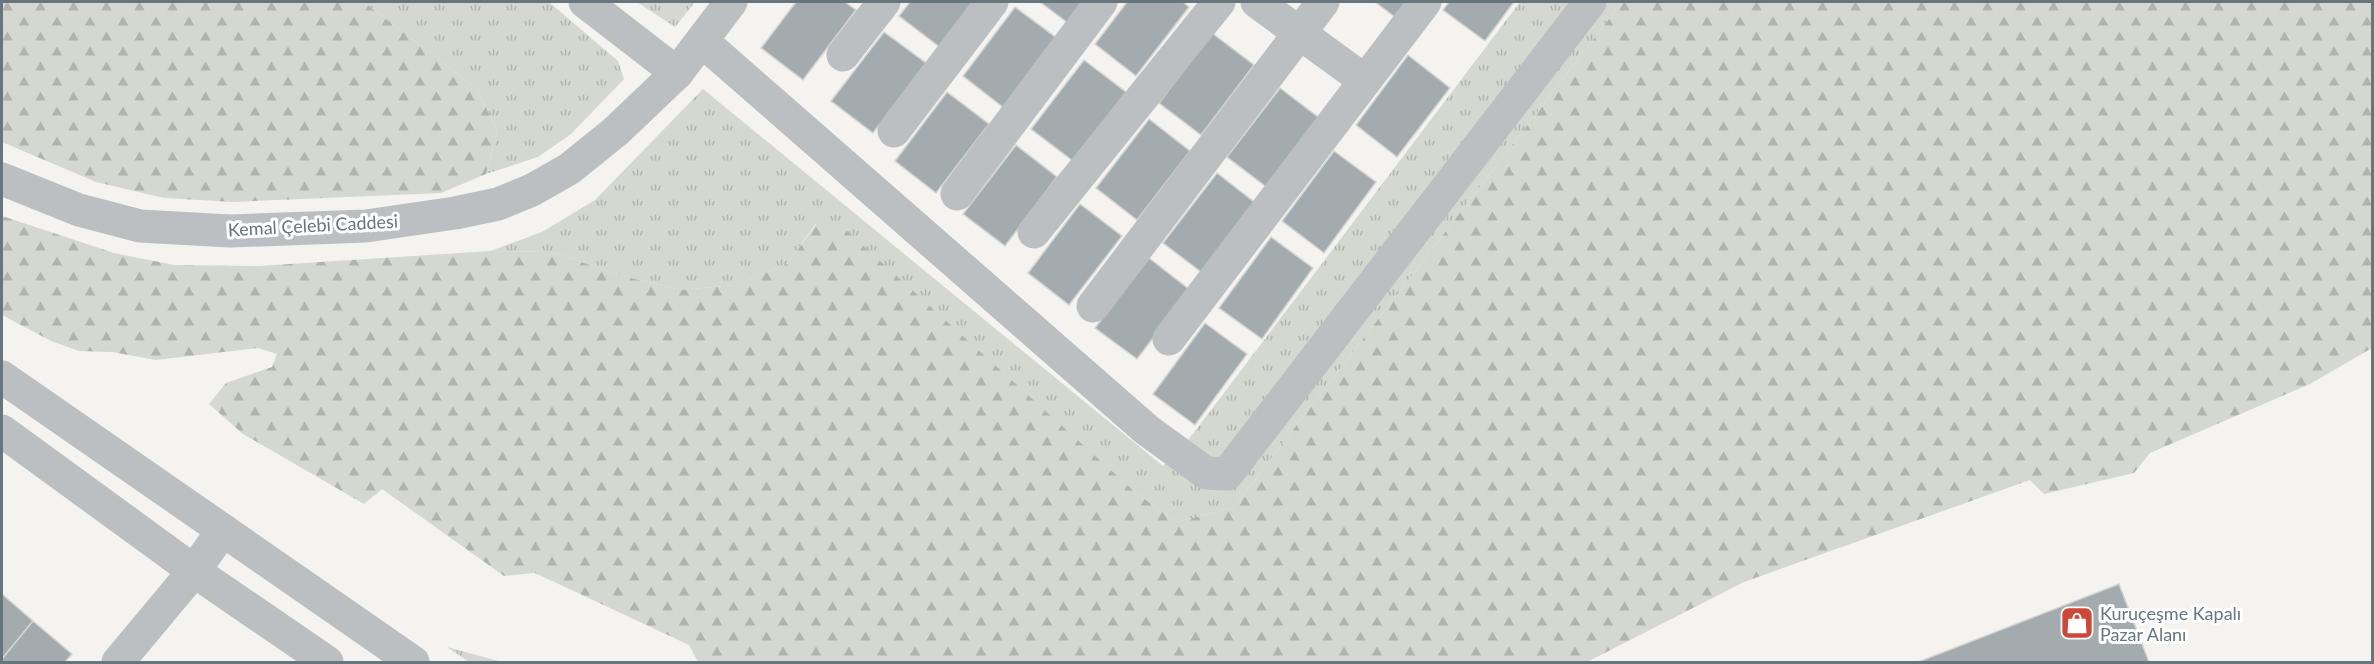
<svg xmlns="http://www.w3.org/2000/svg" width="2374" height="664" font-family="Lato,sans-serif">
  <defs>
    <pattern id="grass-tufts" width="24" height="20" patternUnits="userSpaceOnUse" patternTransform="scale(1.5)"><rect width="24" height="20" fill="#d4d8d0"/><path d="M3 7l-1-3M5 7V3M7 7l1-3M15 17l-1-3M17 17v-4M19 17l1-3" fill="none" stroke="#b0b4ae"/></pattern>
    <pattern id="forest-firs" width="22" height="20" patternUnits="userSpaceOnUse" patternTransform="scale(1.5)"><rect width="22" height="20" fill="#d4d8d0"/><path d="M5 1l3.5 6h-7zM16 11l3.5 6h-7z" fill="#b0b4ae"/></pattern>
  </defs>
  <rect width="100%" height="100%" fill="#f4f3f0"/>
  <g fill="url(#grass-tufts)">
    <path d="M364 2H549L618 61 624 79 571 134 538 157 486 174 497 132 478 90Z"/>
    <path d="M637 2H695L675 27Z"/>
    <path d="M1520 2H1622L1233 508 1176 522 1135 492 816 223 787 264 736 285 680 290 615 274 553 252 490 251 542 232 595 200 703 89 1163 466 1189 439Z"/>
    <path d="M447 647 502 662H469Z"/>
  </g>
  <g fill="url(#forest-firs)">
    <path d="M2 2H364L478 90 497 132 486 174 441 193 233 202 164 198 96 182 2 142Z"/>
    <path d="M1622 2H2372V348L2310 384 2150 453 2134 473 2044 494 2030 480 1744 582 1587 662H698L689 645 535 573 504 576 382 489 364 504 243 434 209 404 226 383 272 367 277 354 258 348 156 360 112 352 79 351 51 341 2 315V216L114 253 174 265 259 266 490 251 553 252 615 274 680 290 736 285 787 264 817 223 837 222 1135 492 1176 522 1233 508Z"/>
  </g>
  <g fill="#a3abae" stroke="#d5d5d3" stroke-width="1.5">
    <path d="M796 2H845L856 10 803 80 761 48Z"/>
    <path d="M910 2H976L941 48 899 16Z"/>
    <path d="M1040 2H1084L1068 23Z"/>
    <path d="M1127 2H1183L1189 7 1136 76 1095 44Z"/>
    <path d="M1375 2H1407L1395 17Z"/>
    <path d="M1449 2H1514L1485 41 1443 10Z"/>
    <path d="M1015 7 1058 39 1004 108 963 76Z"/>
    <path d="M884 32 926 63 873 133 831 101Z"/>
    <path d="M1212 33 1254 65 1201 135 1159 103Z"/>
    <path d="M1408 55 1450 88 1397 157 1356 125Z"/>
    <path d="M1084 60 1126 92 1073 161 1031 129Z"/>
    <path d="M1280 88 1322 120 1269 189 1227 157Z"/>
    <path d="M947 92 989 124 936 193 895 161Z"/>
    <path d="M1149 119 1190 151 1137 220 1096 188Z"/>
    <path d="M1016 145 1057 177 1005 246 963 214Z"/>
    <path d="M1334 151 1376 182 1324 253 1282 221Z"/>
    <path d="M1217 173 1258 205 1205 275 1163 243Z"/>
    <path d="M1080 204 1122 236 1069 305 1028 273Z"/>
    <path d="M1271 237 1313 268 1262 339 1219 308Z"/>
    <path d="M1149 258 1190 290 1137 359 1095 328Z"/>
    <path d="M1205 323 1247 354 1195 425 1153 394Z"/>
    <path d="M2119 584 2149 662H1918Z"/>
    <path d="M2 594 33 621 2 659Z"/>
    <path d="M33 621 72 654 65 662H2V659Z"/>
  </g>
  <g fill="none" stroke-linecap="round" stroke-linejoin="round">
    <g stroke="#bbbfc1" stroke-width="33">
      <path d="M585 2 677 73"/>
      <path d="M1257 2 1364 80"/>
      <path d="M702 41 1147 430 1206 473 1227 474 1590 2"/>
      <path d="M843 55 884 2"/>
      <path d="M894 131 992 2"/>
      <path d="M2 179 79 210 140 226 230 231 366 226 455 213 498 204 532 190 569 169 615 132 677 73 731 2"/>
      <path d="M957 194 1101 2"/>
      <path d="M1034 232 1219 2"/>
      <path d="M1093 306 1323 2"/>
      <path d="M1169 339 1425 2"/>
      <path d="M2 377 413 662"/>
      <path d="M2 431 194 571 327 662"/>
      <path d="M118 662 194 571 223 530"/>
    </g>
  </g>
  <defs>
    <symbol id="shop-square" viewBox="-11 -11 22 22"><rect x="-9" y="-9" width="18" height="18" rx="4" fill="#cc4837" stroke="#fff"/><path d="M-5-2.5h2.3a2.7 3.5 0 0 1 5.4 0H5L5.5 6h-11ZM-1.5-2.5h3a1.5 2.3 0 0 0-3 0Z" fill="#fff"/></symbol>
  </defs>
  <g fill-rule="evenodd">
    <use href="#shop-square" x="2058" y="604" width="38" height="38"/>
  </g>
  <g text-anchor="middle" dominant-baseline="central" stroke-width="6" stroke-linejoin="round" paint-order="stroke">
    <g font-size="18" fill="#66767d" stroke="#fff">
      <text transform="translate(313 225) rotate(-3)">Kemal Çelebi Caddesi</text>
    </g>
    <g font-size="18" fill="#66767d" stroke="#fff" text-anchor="start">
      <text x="2100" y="613">Kuruçeşme Kapalı<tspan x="2100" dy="21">Pazar Alanı</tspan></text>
    </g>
  </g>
  <rect width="2374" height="664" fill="none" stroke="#66767d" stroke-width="6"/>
</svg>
